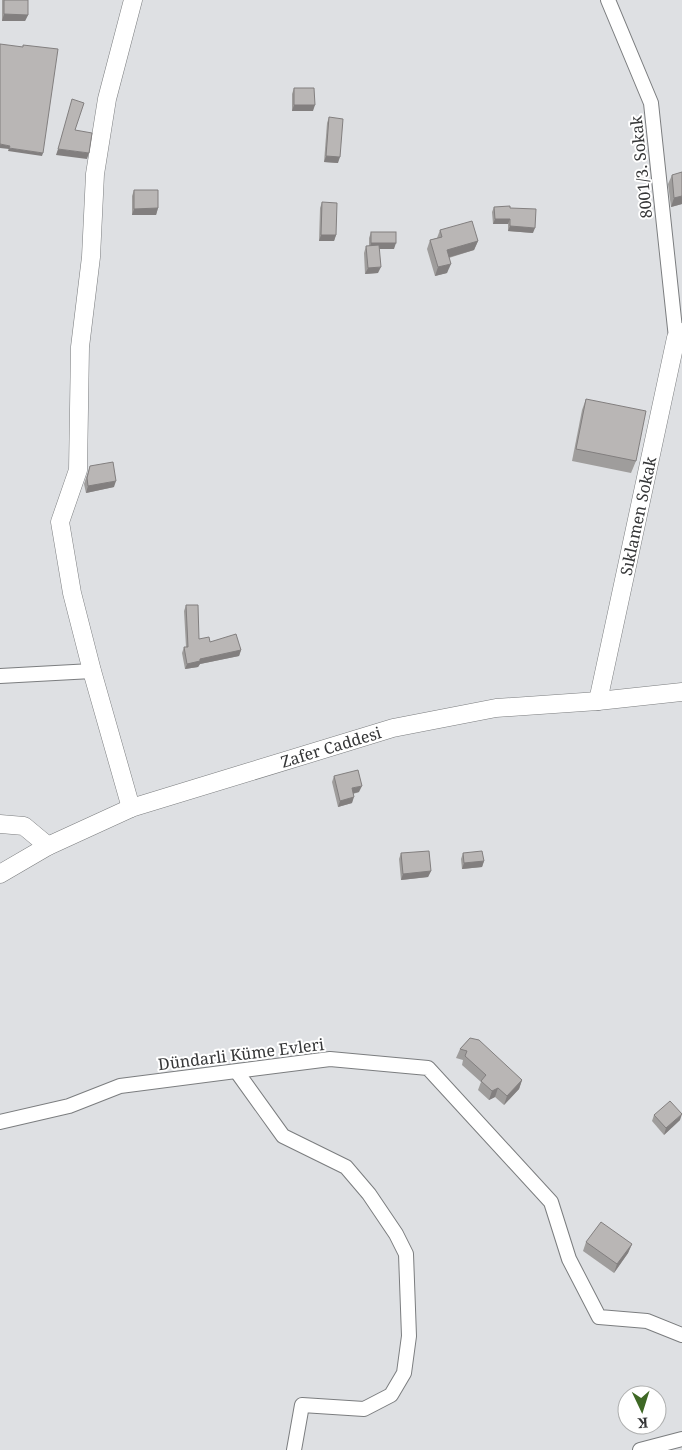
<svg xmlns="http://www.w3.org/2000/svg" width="682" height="1450" font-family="'Noto Serif',serif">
  <rect width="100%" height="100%" fill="#dee0e3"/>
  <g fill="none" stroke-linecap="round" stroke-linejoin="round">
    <defs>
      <g id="minor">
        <path d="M608 0 651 103 676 338"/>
        <path d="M0 676 92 671"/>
        <path d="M237 1072 283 1136 346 1167 369 1194 396 1234 406 1254 409 1336 404 1373 391 1395 364 1409 302 1405 294 1450"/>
        <path d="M0 1122 69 1106 120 1086 330 1059 428 1068 551 1202 569 1259 599 1317 647 1321 682 1335"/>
        <path d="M640 1450 682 1439"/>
      </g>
      <g id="tertiary">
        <path d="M598 701 676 338 682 332"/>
        <path d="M131 808 92 671 72 593 60 522 78 470 80 347 91 257 95 174 107 99 133 0"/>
        <path d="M0 824 24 826 48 846"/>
        <path d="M0 874 48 846 131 808 393 728 496 708 598 701 682 692"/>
      </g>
    </defs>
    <use href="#minor" stroke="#7b7d7f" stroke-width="16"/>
    <use href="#tertiary" stroke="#7b7d7f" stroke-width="19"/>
    <use href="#minor" stroke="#fff" stroke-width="14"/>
    <use href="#tertiary" stroke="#fff" stroke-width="18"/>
  </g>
  <g fill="#9f9d9c">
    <path d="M2 0H28V15L25 21H2Z"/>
    <path d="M294 88 313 111H292V94Z"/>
    <path d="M329 117 338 163 324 162 327 123Z"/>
    <path d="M672 175 682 204 671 207 668 184Z"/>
    <path d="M134 190 158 208 156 215H132V196Z"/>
    <path d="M322 202 336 235 334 241H319L320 208Z"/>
    <path d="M494 207 510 208 533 233 508 231V224H493L492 212Z"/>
    <path d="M440 230 478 241 474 250 449 258 447 273 435 276 427 249 430 240 437 238Z"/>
    <path d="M371 232 394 249H379L378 273 365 274 364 253 366 246H369V238Z"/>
    <path d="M586 399 636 461 631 473 572 461 582 410Z"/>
    <path d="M90 466 114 487 86 493 84 484Z"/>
    <path d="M186 605 199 639 241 650 239 656 200 664 198 667 185 669 182 653 184 647H186L184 611Z"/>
    <path d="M334 776 359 792 353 794 352 803 338 807 332 782Z"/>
    <path d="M401 853 431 871 428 877 401 880 399 859Z"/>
    <path d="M463 853 484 861 482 867 462 869 461 859Z"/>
    <path d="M470 1038 522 1080 519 1089 504 1105 495 1097 489 1100 478 1090 481 1082 462 1065 463 1060 456 1058 460 1049Z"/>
    <path d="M654 1115 680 1120 664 1135 652 1121Z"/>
    <path d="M586 1242 632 1244 628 1253 614 1273 583 1251Z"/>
  </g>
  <g fill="#827f7f">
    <path d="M4 14 28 15 25 21H2Z"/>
    <path d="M294 105H315L313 111H292Z"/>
    <path d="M0 144 10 146 9 149 0 148Z"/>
    <path d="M9 148 43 153 42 156 8 151Z"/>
    <path d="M58 149 89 153 87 159 56 155Z"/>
    <path d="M326 156 340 157 338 163 324 162Z"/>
    <path d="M682 196V204L671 207 674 198Z"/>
    <path d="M158 208 156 215H132L134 209Z"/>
    <path d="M495 219H510L508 224H493Z"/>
    <path d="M510 226 535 228 533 233 508 231Z"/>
    <path d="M321 235H336L334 241H319Z"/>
    <path d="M478 241 474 250 443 259 447 250Z"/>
    <path d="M371 243H396L394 249H369Z"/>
    <path d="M451 264 447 273 435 276 438 267Z"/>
    <path d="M381 267 378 273 365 274 368 268Z"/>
    <path d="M116 481 114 487 86 493 88 486Z"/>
    <path d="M241 650 239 656 200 664 198 667 185 669 187 664 200 659Z"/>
    <path d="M362 786 359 792 350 794 352 788Z"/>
    <path d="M354 797 352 803 338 807 340 801Z"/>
    <path d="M484 861 482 867 462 869 464 863Z"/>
    <path d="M431 871 428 877 401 880 403 874Z"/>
    <path d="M522 1080 519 1089 504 1105 507 1096Z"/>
    <path d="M498 1088 495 1097 489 1100 492 1091Z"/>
    <path d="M682 1114 680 1120 664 1135 666 1128Z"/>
    <path d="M632 1244 628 1253 614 1273 617 1264Z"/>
  </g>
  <g fill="#b9b6b5" stroke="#827f7f">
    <path d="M4 0H28V15L4 14Z"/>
    <path d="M0 44 23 47V45L58 49 43 153 9 148 10 146 0 144Z"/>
    <path d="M294 88H314L315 105H294Z"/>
    <path d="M72 99 84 103 75 130 92 133 89 153 58 149Z"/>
    <path d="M329 117 343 119 340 157 326 156Z"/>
    <path d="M682 172V196L674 198 672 175Z"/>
    <path d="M134 190H158V208L134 209Z"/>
    <path d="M322 202 337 203 336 235H321Z"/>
    <path d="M510 206V208L536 209 535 228 510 226V219H495L494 207Z"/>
    <path d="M472 221 478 241 447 250 451 264 438 267 430 240 442 237 440 230Z"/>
    <rect x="371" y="232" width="25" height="11"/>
    <path d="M379 245 381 267 368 268 366 246Z"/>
    <path d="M586 399 646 411 636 461 576 449Z"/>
    <path d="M113 462 116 481 88 486 87 478 90 466Z"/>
    <path d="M186 605H198L199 639 209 637 210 642 236 634 241 650 200 659V661L187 664 184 647H188Z"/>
    <path d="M358 770 362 786 352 788 354 797 340 801 334 776Z"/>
    <path d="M429 851 431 871 403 874 401 853Z"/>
    <path d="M482 851 484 861 464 863 463 853Z"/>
    <path d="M470 1038 479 1040 522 1080 507 1096 498 1088 492 1091 481 1081 486 1075 465 1056 467 1051 460 1049Z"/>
    <path d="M670 1101 682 1114 666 1128 654 1115Z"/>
    <path d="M601 1222 632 1244 617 1264 586 1242Z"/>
  </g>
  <g text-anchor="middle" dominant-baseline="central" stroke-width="4" stroke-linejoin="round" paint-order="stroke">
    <g font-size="16" fill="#353637" stroke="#fff">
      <text transform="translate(641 167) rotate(-96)">8001/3. Sokak</text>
      <text transform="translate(638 516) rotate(-78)">Sıklamen Sokak</text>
      <text transform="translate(331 747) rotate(-17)">Zafer Caddesi</text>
      <text transform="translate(241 1054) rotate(-7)">Dündarli Küme Evleri</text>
    </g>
  </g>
  <g transform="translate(642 1410) rotate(176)"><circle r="24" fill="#ffffff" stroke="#aeafaf"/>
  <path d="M0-4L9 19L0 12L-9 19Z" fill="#3e6825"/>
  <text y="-8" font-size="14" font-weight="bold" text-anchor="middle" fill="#353637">K</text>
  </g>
</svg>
